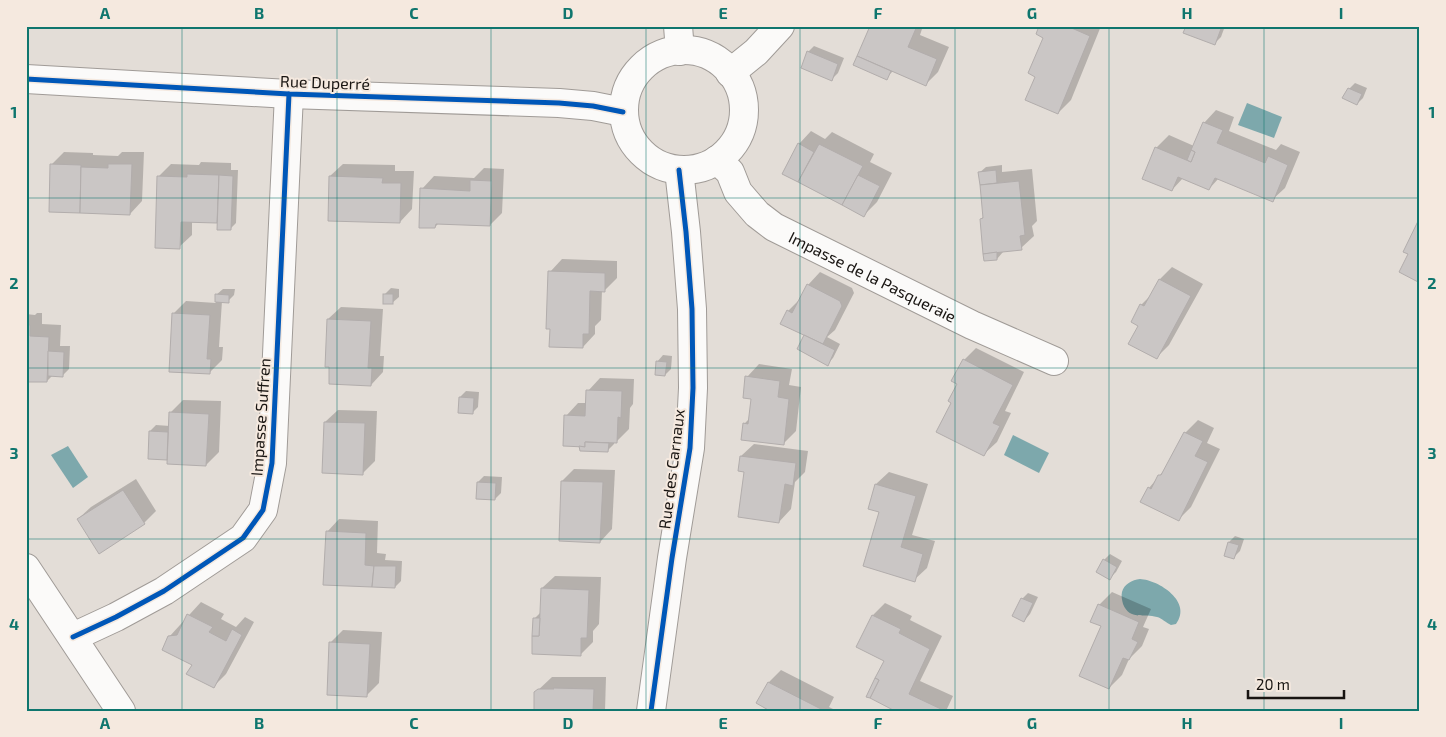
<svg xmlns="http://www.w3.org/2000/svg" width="1446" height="737" font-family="'Exo 2',sans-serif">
  <rect width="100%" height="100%" fill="#e3ddd7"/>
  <g fill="#7da8ac">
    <path d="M1247 103 1282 117 1274 138 1238 125Z"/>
    <path d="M1013 435 1049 453 1039 473 1004 455Z"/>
    <path d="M68 446 88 477 73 488 51 455Z"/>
    <path d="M1140 579C1159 580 1193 602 1176 624L1171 625C1166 623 1162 618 1157 617 1144 613 1130 621 1123 604 1122 600 1121 596 1122 592 1124 584 1132 580 1140 579Z"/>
  </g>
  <g fill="#0003">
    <path d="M871 26H923L920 35 949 47 938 72 925 85 893 71 886 78 855 64Z"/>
    <path d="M1040 26H1101L1071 100 1058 113 1036 76 1045 38Z"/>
    <path d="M1187 26H1225L1221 37 1214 44Z"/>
    <path d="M814 46 844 58 838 73 832 79 808 52Z"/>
    <path d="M1355 83 1367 88 1363 98 1357 104 1349 89Z"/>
    <path d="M1216 110 1234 117 1229 131 1276 150 1281 144 1300 152 1285 188 1272 200 1219 178 1209 189 1183 178 1172 190 1156 148 1169 135 1194 146 1204 123Z"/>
    <path d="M811 131 825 139 832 132 874 154 870 162 892 173 877 202 864 215 783 174 799 144Z"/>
    <path d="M64 152 93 153V155L118 156 122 152H144L142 201 130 214 50 211 52 164Z"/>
    <path d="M201 162 231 163V170H238L236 223 230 229 219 220 217 222 192 221V235L179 247 159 176 171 164 199 165Z"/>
    <path d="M343 164 395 165V171H414L412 209 400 222 330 176Z"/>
    <path d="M1002 165V172L1032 169 1037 221 1032 226 1034 236 1021 248 1003 250V252L997 259 981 219 984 216 979 173 986 167Z"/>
    <path d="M484 168 504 169 502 213 490 225 439 223 435 227 422 189 434 176 474 178Z"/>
    <path d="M562 259 617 261V278L604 291 602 290 601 320 595 326V334L583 347 550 272Z"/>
    <path d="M1172 267 1203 284 1169 345 1157 357 1141 305 1151 295 1160 279Z"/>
    <path d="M820 272 852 288 854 293 835 330 827 337 840 344 833 358 827 364 788 311 801 298 808 285Z"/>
    <path d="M391 288 399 289V297L392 303 384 295Z"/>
    <path d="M223 289H235L234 295 228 301H222L219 347H223L222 360 209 373 173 314 186 301 216 303V295Z"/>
    <path d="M341 307 383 309 380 356H384L383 372 371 385 328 319Z"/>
    <path d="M37 313H42V324L61 325 60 346H70L69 369 63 375H53L47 381 26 380V314L35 315Z"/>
    <path d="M976 348 1024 372 1005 411 1011 413 997 442 984 454 953 402 959 384 964 360Z"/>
    <path d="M663 355 672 356 671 369 665 375 657 362Z"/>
    <path d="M759 364 792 369 789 385 801 387 796 431 783 444 744 424 750 418 753 398 747 377Z"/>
    <path d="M600 378 634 379 633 404 630 408 629 429 616 442H614V444L608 450H581L566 416 578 403H587L588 391Z"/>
    <path d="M466 391 479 392 478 407 472 413 460 397Z"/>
    <path d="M183 400 221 401 219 452 206 465 168 457 166 459 150 431 156 425 170 426 171 412Z"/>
    <path d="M338 410 377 411 375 461 362 474 325 422Z"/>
    <path d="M1198 420 1214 428 1207 443 1220 449 1191 507 1178 520 1149 488 1166 468 1185 433Z"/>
    <path d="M754 444 808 451 805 472 795 482 791 509 779 522 746 471 739 470 741 456Z"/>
    <path d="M574 469 615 470 612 529 600 542 562 481Z"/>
    <path d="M889 472 928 484 912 535 935 541 927 568 914 580 881 511 876 484Z"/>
    <path d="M484 476 502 477 501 493 495 499 478 482Z"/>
    <path d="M136 479 156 511 144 523 78 519 91 507Z"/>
    <path d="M339 519 378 521 377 553 386 554 385 560 402 561 401 581 395 587 325 584 327 532Z"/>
    <path d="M1235 536 1244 539 1240 551 1234 557 1229 542Z"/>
    <path d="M1110 554 1122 561 1116 572 1110 578 1104 560Z"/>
    <path d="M555 576 601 577 599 624 593 631V642L580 655 534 619 541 612 542 588Z"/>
    <path d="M1112 592 1151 609 1143 627 1149 629 1142 646 1129 659 1122 675 1109 688 1099 605Z"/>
    <path d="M1028 593 1038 597 1030 614 1024 621 1022 599Z"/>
    <path d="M201 602 224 614 221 619 236 627 245 617 254 622 226 674 214 686 169 637Z"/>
    <path d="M885 603 912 616 910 620 942 636 920 681 953 696 946 711H898L886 660 873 615Z"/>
    <path d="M343 630 382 632 379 683 367 695 330 643Z"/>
    <path d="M781 670 834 697 829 707 837 711H773L769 682Z"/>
    <path d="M552 677H606L605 711H536L535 693Z"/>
  </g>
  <g fill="#cac6c5" stroke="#b2adac">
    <path d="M870 26H917L908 47 937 59 926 86 857 56Z"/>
    <path d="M1039 26H1067L1090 36 1058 114 1025 100 1035 77 1028 73 1043 38 1036 34Z"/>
    <path d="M1186 26H1222L1215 45 1183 33Z"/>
    <path d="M807 51 838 64 832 81 801 68Z"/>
    <path d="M857 56 891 71 887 80 853 65Z"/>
    <path d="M1348 88 1362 94 1357 105 1342 98Z"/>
    <path d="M1203 122 1223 130 1217 143 1265 163 1268 156 1288 165 1273 202 1215 178 1209 190 1178 177 1172 191 1142 179 1155 147 1191 162 1195 152 1191 150Z"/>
    <path d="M798 143 814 152 798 182 782 174Z"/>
    <path d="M819 144 863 166 842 205 798 182Z"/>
    <path d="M1191 150 1195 152 1191 162 1187 160Z"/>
    <path d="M50 164 81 165 80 213 49 212Z"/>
    <path d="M108 164H132L130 215 80 213 81 167 108 168Z"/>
    <path d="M996 170 997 183 980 185 978 172Z"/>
    <path d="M187 174 219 175 217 223 181 222 180 249 155 248 157 176 187 177Z"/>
    <path d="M219 175 233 176 231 230H217Z"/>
    <path d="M858 175 880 186 864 217 842 205Z"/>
    <path d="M329 176 383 178 382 183H401L400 223 328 221Z"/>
    <path d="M470 180 492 181 490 226 436 224 435 228H419L420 188 470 191Z"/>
    <path d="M1019 181 1025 235 1020 236 1022 250 983 254 980 219 983 218 980 185Z"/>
    <path d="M1420 217V283L1399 272 1408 254 1403 252Z"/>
    <path d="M997 252V260L984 261 983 254Z"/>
    <path d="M548 271 605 273V292L590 291 589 334H583V348L549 347 550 329H546Z"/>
    <path d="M1159 279 1191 296 1157 359 1128 344 1138 326 1131 322 1140 304 1144 306Z"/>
    <path d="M807 284 840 301 842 306 823 344 780 324 787 310 792 313Z"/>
    <path d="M215 294 229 295V303L215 302Z"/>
    <rect x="383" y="294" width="10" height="10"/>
    <path d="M172 313 210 315 207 359H211L210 374 169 372Z"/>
    <path d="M327 319 371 321 368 368H372L371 386 329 384V367H325Z"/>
    <path d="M26 325H30V336L49 337 47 382H26Z"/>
    <path d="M804 335 835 350 828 366 797 349Z"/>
    <path d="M48 351 64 352 63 377 48 376Z"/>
    <path d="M963 359 1013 385 993 423 1000 426 984 456 936 432 951 403 948 401 957 384 951 381Z"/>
    <path d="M656 361 667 362 665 376 655 375Z"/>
    <path d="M745 376 780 381 778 397 789 399 784 445 741 440 743 423 748 424 751 399 743 398Z"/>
    <path d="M586 390 622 391 621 418 618 417 617 443 585 442V447L563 446 564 415 585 416Z"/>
    <path d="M459 397 474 398 473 414 458 413Z"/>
    <path d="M169 412 209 414 206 466 167 464Z"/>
    <path d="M324 422 365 423 363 475 322 473Z"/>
    <path d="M149 431 168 432 167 460 148 459Z"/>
    <path d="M1184 432 1203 441 1195 456 1208 462 1179 521 1140 502 1148 487 1151 489 1158 475H1161Z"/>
    <path d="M585 442 609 443 608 452 580 451 579 446 585 447Z"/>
    <path d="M740 456 796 463 793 486 785 484 779 523 738 517 744 472 738 471Z"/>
    <path d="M561 481 603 482 600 543 559 541Z"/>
    <path d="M477 482 496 483 495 500 476 499Z"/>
    <path d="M875 484 916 496 901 547 923 554 915 582 863 566 879 512 868 509Z"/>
    <path d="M123 490 145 524 99 554 77 519Z"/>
    <path d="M326 531 366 533 365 565 374 566 372 587 323 585Z"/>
    <path d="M1228 542 1239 545 1234 559 1224 556Z"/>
    <path d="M1103 559 1117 567 1110 580 1096 572Z"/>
    <path d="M374 566H396L395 588 372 587Z"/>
    <path d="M541 588 589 590 587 638H581V656L532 654V636H539Z"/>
    <path d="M1021 598 1033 603 1024 622 1012 616Z"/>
    <path d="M1098 604 1139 622 1132 639 1138 642 1129 660 1123 658 1109 689 1079 676 1101 626 1090 622Z"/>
    <path d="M187 614 213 627 209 632 226 641 232 629 242 635 214 688 186 674 192 665 162 650 168 636 177 635Z"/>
    <path d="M872 615 901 629 899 633 930 649 909 694 941 709 940 711H895L870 698 879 680 875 678 884 661 856 647Z"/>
    <path d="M533 618H540L539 636H532Z"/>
    <path d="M329 642 370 644 367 697 327 695Z"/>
    <path d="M875 678 879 680 870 698 866 697Z"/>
    <path d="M768 682 823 710V711H770L756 703Z"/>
    <path d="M553 688 594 689 593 711H534V692L538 689H554Z"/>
  </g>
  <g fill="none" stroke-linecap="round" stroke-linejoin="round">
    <defs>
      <g id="minor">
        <path d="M678 26 680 51"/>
        <path id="s1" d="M717 160 730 172 738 192 757 214 774 227 972 325 1054 361"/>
        <path d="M26 568 121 711"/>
        <path d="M73 637 116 617 164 591 243 538 263 510 272 463 289 94"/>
        <path d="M651 711 672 558 690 448 693 388 692 309 686 232 679 170"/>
      </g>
      <g id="tertiary">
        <circle cx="684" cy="110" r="60"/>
        <path d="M730 73 756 52 780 26"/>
        <path d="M26 79 289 94 559 103 593 106 623 112"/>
      </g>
    </defs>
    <use href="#minor" stroke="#a09b97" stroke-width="30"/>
    <use href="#tertiary" stroke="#a09b97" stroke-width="30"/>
    <use href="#minor" stroke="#fbfaf9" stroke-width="28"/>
    <use href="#tertiary" stroke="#fbfaf9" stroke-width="28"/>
    <defs>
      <g id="cycleway">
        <path d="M26 79 289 94 559 103 593 106 623 112"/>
        <path d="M73 637 116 617 164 591 243 538 263 510 272 463 289 94"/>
        <path d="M651 711 672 558 690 448 693 388 692 309 686 232 679 170"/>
      </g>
    </defs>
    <use href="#cycleway" stroke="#f5e9df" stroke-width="8"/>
    <use href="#cycleway" stroke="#0057b8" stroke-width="5"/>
  </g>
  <path fill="none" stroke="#0f766e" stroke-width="1" stroke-opacity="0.55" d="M182 26V711M337 26V711M491 26V711M646 26V711M800 26V711M955 26V711M1109 26V711M1264 26V711M26 198H1420M26 368H1420M26 539H1420"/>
  <g text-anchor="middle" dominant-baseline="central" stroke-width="4" stroke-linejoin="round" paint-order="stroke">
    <g font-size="16" fill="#181411" stroke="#f5e9df">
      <text transform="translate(325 82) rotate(2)">Rue Duperré</text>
      <text stroke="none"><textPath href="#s1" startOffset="200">Impasse de la Pasqueraie</textPath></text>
      <text transform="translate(260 417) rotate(-86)">Impasse Suffren</text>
      <text transform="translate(671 469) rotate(-83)">Rue des Carnaux</text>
    </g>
  </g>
  <rect width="1446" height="737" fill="none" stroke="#f5e9df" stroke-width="55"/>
  <path d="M1248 690v8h96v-8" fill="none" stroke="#181411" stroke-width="2.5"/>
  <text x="1256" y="690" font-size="15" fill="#181411" stroke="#f5e9df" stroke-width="4" paint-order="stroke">20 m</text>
  <rect x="28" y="28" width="1390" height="682" fill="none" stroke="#0f766e" stroke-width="2"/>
  <g font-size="16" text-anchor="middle" font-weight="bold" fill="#0f766e">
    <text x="105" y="19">A</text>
    <text x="259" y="19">B</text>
    <text x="414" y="19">C</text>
    <text x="568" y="19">D</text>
    <text x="723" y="19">E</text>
    <text x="878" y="19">F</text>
    <text x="1032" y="19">G</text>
    <text x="1187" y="19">H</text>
    <text x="1341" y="19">I</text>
    <text x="14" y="118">1</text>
    <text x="1432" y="118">1</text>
    <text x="14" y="289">2</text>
    <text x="1432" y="289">2</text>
    <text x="14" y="459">3</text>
    <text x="1432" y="459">3</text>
    <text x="14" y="630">4</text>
    <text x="1432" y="630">4</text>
    <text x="105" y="729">A</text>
    <text x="259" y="729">B</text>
    <text x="414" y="729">C</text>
    <text x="568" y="729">D</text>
    <text x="723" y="729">E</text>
    <text x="878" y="729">F</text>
    <text x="1032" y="729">G</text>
    <text x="1187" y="729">H</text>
    <text x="1341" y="729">I</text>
  </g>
</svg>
